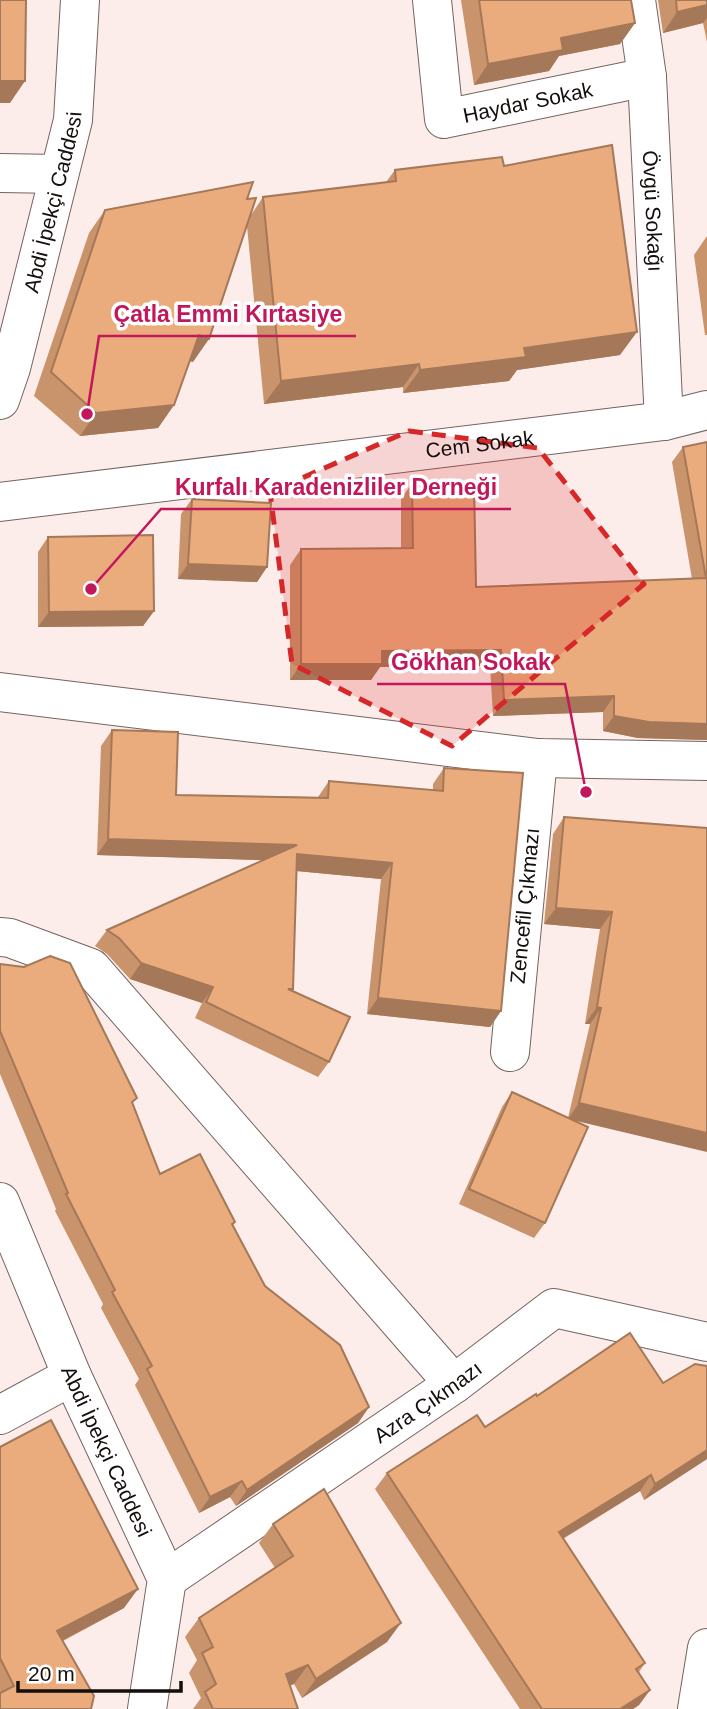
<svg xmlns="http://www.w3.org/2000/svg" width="707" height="1709" font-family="Arial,sans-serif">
  <rect width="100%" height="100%" fill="#fdedea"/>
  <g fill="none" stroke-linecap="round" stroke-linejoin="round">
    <defs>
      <g id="minor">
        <path id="s1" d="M432 0 444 119 647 77"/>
        <path id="s2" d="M636 0 647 77 664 421"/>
        <path d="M0 173 59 174"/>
        <path id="s3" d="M0 400 11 368 73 120 80 0"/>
        <path id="s4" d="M0 502 664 421 707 410"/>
        <path d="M0 692 538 758 707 761"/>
        <path d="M0 937 10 938 91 968 454 1384"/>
        <path id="s5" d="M510 1052 538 758"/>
        <path id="s6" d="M0 1202 72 1376 167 1579 147 1709"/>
        <path d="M0 1415 72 1376"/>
        <path id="s7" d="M167 1579 454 1384 554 1308 707 1342"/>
        <path d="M697 1709 707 1648"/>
      </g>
    </defs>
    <use href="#minor" stroke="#746461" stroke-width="40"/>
    <use href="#minor" stroke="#fff" stroke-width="38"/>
  </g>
  <g fill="#c9936c">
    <path d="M461 0H631L635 23 620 44 559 56 549 71 474 85Z"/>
    <path d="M658 0H707V42L703 23 663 33Z"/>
    <path d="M504 166 620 355 517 370 509 381 403 393V387L264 404 247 226 193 362 190 361 174 405 158 428 80 436 34 396 89 233 105 210 247 199 251 215 263 197 386 182 395 170Z"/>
    <path d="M707 236V335H705L694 255Z"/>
    <path d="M707 442V740L638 738 603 731V712L493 716 490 666 380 667 371 680H290V565L301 549H401V499L412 483 476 587 692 579 672 462 683 447Z"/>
    <path d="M192 499 267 567 257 582 178 579 181 514Z"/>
    <path d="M48 537 154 611 143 626 38 627V552Z"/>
    <path d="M112 730 176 795 318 797 329 781 433 790V784L444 768 501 1011 490 1027 367 1014 381 879 296 871 293 989 292 991 329 1062 318 1077 195 1018 202 1003 130 979 107 954 95 946 107 930 263 860 97 855 101 746Z"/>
    <path d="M564 817 707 828 575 1121 545 1223 534 1238 459 1204 502 1107 512 1092 568 1118 590 1024H585L600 929 544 924 553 834Z"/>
    <path d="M0 964 133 1104 160 1174 235 1222 233 1226 265 1286 369 1407 358 1423 236 1506 230 1497 199 1513 135 1385 139 1379 101 1308 103 1304 55 1211 56 1209 0 1074Z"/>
    <path d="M537 1396 707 1459 644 1500 640 1491 563 1539 645 1663 639 1672 650 1690 639 1705 633 1709H520L375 1489 387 1473 485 1427Z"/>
    <path d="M0 1447 124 1608 63 1641 0 1709Z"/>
    <path d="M273 1524 387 1642 302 1698 294 1684 290 1685 298 1709H193L201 1698 189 1673 197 1660 185 1637 199 1618 275 1568 259 1543Z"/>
  </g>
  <g fill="#a47858">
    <path d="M707 5V18L703 23 663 33 677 12Z"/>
    <path d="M635 23 620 44 559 56 549 71 474 85 488 64 561 38Z"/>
    <path d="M0 81H25L10 103H0Z"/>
    <path d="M637 332 620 355 517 370 509 381 403 393 420 370 524 348Z"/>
    <path d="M199 335 209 339 193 362 182 359Z"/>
    <path d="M419 364 403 387 264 404 281 381Z"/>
    <path d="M174 405 158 428 80 436 96 413Z"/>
    <path d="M188 564 267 567 257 582 178 579Z"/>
    <path d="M154 611 143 626 38 627 49 612Z"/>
    <path d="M501 650 490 666 380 667 371 680H290L301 664 382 651Z"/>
    <path d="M614 696 603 712 493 716 504 700Z"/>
    <path d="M614 716 707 724V740L638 738 603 731Z"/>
    <path d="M108 839 297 845 286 861 97 855Z"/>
    <path d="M297 854 392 863 381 879 286 870Z"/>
    <path d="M556 908 612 912 600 929 544 924Z"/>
    <path d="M141 963 213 987 202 1003 130 979Z"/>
    <path d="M378 998 501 1011 490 1027 367 1014Z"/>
    <path d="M597 1007 601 1008 590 1024H585Z"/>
    <path d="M579 1103 707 1133V1152L568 1119Z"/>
    <path d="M369 1407 358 1423 236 1506 247 1490Z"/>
    <path d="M707 1450V1459L644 1500 655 1484Z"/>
    <path d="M651 1475 640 1491 547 1548 559 1532Z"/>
    <path d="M242 1481 230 1497 199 1513 210 1497Z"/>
    <path d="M138 1589 124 1608 44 1650 57 1631Z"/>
    <path d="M401 1623 387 1642 302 1698 316 1679Z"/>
    <path d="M308 1665 294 1684 273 1693 286 1674Z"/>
    <path d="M650 1690 639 1705 633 1709H620Z"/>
  </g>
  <g fill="#eaab7d" stroke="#a47858" stroke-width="2">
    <path d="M0 0H26L25 81H0Z"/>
    <path d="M479 0H631L635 23 561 38 563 50 488 64Z"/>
    <path d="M676 0H707V5L677 12Z"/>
    <path d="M612 145 637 332 524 348 526 357 420 370 419 364 281 381 263 197 396 181 395 170 502 157 504 166Z"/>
    <path d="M253 182 247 199 256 198 209 339 199 335 174 405 96 413 51 372 105 210Z"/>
    <path d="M707 442V724L649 722 614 716V696L504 700 501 650 382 651V664H301V549L413 548 412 483 474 482 476 587 706 578 683 447Z"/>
    <path d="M192 499 271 503 267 567 188 564Z"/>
    <path d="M153 535 154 611 49 612 48 537Z"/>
    <path d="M112 730 178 732 176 795 328 798 329 781 443 791 444 768 523 773 501 1011 378 998 392 863 297 854 293 989H288L350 1017 329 1062 206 1002 213 987 141 963 119 938 107 930 297 845 108 839Z"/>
    <path d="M564 817 707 828V1133L579 1103 601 1008 597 1007 612 912 556 908Z"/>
    <path d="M50 956 70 963 137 1098 132 1102 160 1174 200 1154 235 1222 232 1224 265 1286 340 1345 369 1407 247 1490 242 1481 210 1497 147 1369 152 1366 112 1292 115 1290 66 1194 68 1193 0 1031V964L24 967Z"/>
    <path d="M512 1092 588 1127 545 1223 469 1189Z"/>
    <path d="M630 1333 663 1383 695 1364 707 1366V1450L655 1484 651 1475 559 1532 645 1663 636 1669 650 1690 620 1709H542L387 1473 477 1415 485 1427 536 1394 537 1396Z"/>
    <path d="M51 1420 138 1589 57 1631 94 1696 91 1709H0V1693L14 1686 0 1658V1447Z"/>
    <path d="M324 1489 401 1623 316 1679 308 1665 286 1674 298 1709H213L205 1692 216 1684 202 1653 213 1647 199 1618 293 1556 273 1524Z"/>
  </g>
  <path fill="#d62828" fill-opacity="0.2" stroke="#d62828" stroke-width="5" stroke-dasharray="14 9" stroke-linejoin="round" d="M409 431 538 448 644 584 452 746 292 664 270 492Z"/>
  <g text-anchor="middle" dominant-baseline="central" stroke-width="7" stroke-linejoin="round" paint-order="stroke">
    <g font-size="21" fill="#140e0c" stroke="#fff">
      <text stroke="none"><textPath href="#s1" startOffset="205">Haydar Sokak</textPath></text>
      <text stroke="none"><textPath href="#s3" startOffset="205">Abdi İpekçi Caddesi</textPath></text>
      <text stroke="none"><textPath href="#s2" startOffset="212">Övgü Sokağı</textPath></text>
      <text stroke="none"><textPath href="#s4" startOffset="483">Cem Sokak</textPath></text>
      <text stroke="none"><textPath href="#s5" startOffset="147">Zencefil Çıkmazı</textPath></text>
      <text stroke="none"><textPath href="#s7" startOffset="315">Azra Çıkmazı</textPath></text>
      <text stroke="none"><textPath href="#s6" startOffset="271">Abdi İpekçi Caddesi</textPath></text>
    </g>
  </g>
  <path fill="none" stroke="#c2185b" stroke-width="2.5" d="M87 414L99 336H356M91 589L161 509H511M586 792L565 684H377"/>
  <g fill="#c2185b" stroke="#fff" stroke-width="2.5">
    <circle cx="87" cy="414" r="7"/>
    <circle cx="91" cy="589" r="7"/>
    <circle cx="586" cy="792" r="7"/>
  </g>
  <g font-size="23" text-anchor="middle" font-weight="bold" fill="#c2185b" stroke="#fff" stroke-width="7" stroke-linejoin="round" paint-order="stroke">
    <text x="228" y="322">Çatla Emmi Kırtasiye</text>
    <text x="336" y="495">Kurfalı Karadenizliler Derneği</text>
    <text x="471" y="670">Gökhan Sokak</text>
  </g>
  <path d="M18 1681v10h163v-10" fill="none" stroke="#140e0c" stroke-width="3.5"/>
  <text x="28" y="1681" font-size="21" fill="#140e0c" stroke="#ffffff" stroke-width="5" paint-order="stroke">20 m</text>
</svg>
